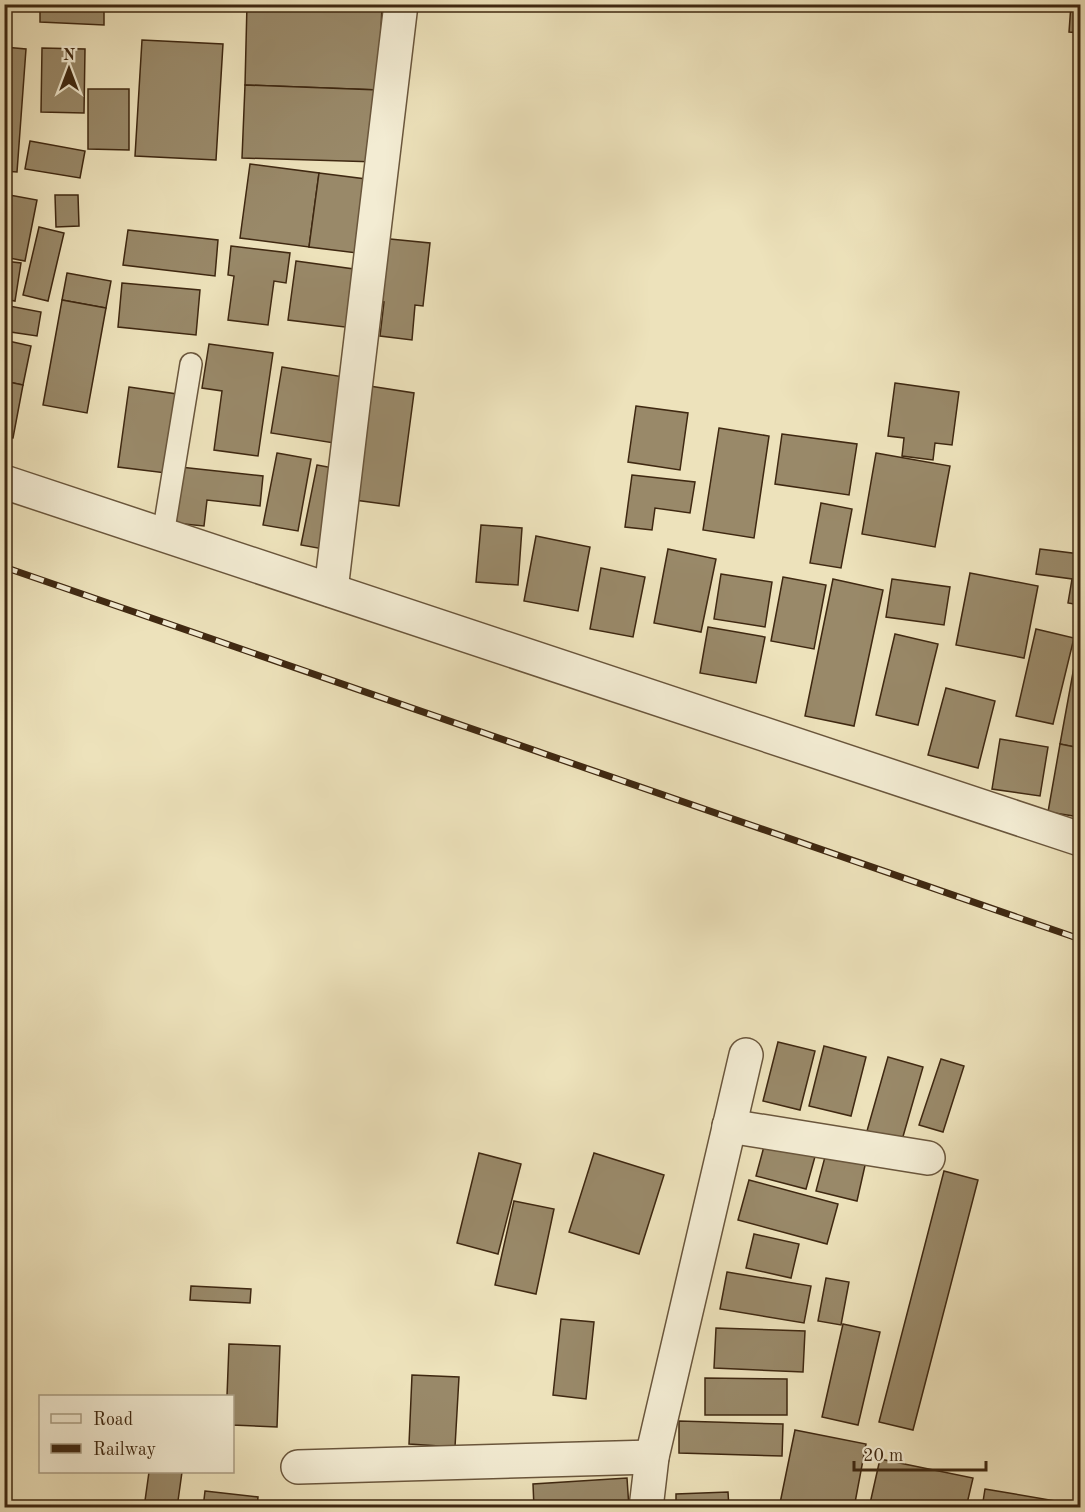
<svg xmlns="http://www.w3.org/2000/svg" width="1085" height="1512" font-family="'Old Standard TT',serif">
  <rect width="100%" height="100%" fill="#ede2bb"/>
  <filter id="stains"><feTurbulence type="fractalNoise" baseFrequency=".00333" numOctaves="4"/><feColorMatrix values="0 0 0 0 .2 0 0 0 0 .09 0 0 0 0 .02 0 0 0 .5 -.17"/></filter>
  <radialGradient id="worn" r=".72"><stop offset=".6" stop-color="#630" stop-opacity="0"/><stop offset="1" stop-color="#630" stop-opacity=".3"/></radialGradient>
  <g fill="#998969" stroke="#3f2811" stroke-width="1.5">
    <path d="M40 4H104V25L40 22Z"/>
    <path d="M247 4H382L379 90 245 85Z"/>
    <path d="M1071 4H1080V33L1069 32Z"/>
    <path d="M142 40 223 44 216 160 135 156Z"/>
    <path d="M4 47 26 49 17 172 4 171Z"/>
    <path d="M42 48 85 49 84 113 41 112Z"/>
    <path d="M245 85 379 90 377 162 242 158Z"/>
    <path d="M88 89H129V150L88 149Z"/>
    <path d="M30 141 85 151 80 178 25 169Z"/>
    <path d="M250 164 319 173 309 247 240 238Z"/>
    <path d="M319 173 366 179 357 253 309 247Z"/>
    <path d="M4 194 37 200 25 261 4 257Z"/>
    <path d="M55 195H78L79 226 56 227Z"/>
    <path d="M39 227 64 233 48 301 23 295Z"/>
    <path d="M128 230 218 240 215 276 123 265Z"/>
    <path d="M380 238 430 243 423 306 415 305 412 340 380 336 384 302 374 301Z"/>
    <path d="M231 246 290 253 286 283 274 281 268 325 228 320 234 276 228 275Z"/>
    <path d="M4 261 21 263 15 301 4 299Z"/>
    <path d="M296 261 361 270 353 328 288 320Z"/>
    <path d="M67 273 111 281 106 308 62 300Z"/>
    <path d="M122 283 200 290 196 335 118 327Z"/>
    <path d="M62 300 106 308 87 413 43 405Z"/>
    <path d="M4 305 41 312 37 336 4 331Z"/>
    <path d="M4 340 31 346 23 385 4 381Z"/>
    <path d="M209 344 273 353 258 456 214 450 222 391 202 388Z"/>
    <path d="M282 367 344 377 334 443 271 433Z"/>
    <path d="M4 381 23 385 13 438 4 437Z"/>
    <path d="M895 383 959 392 952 445 935 443 933 460 902 456 904 438 888 436Z"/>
    <path d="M363 385 414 393 399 506 347 499Z"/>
    <path d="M129 387 177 394 166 473 118 467Z"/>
    <path d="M636 406 688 413 680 470 628 462Z"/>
    <path d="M719 428 769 436 754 538 703 530Z"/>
    <path d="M782 434 857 444 849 495 775 484Z"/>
    <path d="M277 453 311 459 298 531 263 525Z"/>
    <path d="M876 453 950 466 935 547 862 534Z"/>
    <path d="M317 465 339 469 323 549 301 545Z"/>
    <path d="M180 467 263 476 260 506 207 500 204 526 174 523Z"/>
    <path d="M632 475 695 482 690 513 655 508 652 530 625 527Z"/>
    <path d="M821 503 852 509 841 568 810 563Z"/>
    <path d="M481 525 522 528 518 585 476 582Z"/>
    <path d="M536 536 590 547 578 611 524 601Z"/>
    <path d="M668 549 716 559 701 632 654 623Z"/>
    <path d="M1040 549 1080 554V605L1068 603 1072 579 1036 574Z"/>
    <path d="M601 568 645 577 633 637 590 629Z"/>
    <path d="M970 573 1038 586 1024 658 956 645Z"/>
    <path d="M721 574 772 582 765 627 714 619Z"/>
    <path d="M783 577 826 585 814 649 771 641Z"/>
    <path d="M833 579 883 590 854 726 805 716Z"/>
    <path d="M892 579 950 587 944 625 886 617Z"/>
    <path d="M708 627 765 637 756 683 700 673Z"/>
    <path d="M1036 629 1074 638 1053 724 1016 716Z"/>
    <path d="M895 634 938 644 918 725 876 715Z"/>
    <path d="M1080 634V748L1060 744Z"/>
    <path d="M946 688 995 701 978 768 928 755Z"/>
    <path d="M1000 739 1048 747 1040 796 992 789Z"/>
    <path d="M1060 744 1080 748V817L1048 812Z"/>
    <path d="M778 1042 815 1051 800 1110 763 1101Z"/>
    <path d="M824 1046 866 1057 851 1116 809 1106Z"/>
    <path d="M888 1057 923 1067 902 1140 867 1131Z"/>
    <path d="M941 1059 964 1066 943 1132 919 1125Z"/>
    <path d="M766 1139 816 1153 806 1189 756 1176Z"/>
    <path d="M479 1153 521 1164 498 1254 457 1243Z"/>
    <path d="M594 1153 664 1175 639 1254 569 1232Z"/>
    <path d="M826 1153 866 1161 857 1201 816 1191Z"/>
    <path d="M944 1171 978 1180 913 1430 879 1422Z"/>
    <path d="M749 1180 838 1204 827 1244 738 1220Z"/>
    <path d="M514 1201 554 1209 536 1294 495 1285Z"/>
    <path d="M754 1234 799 1244 791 1278 746 1268Z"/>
    <path d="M727 1272 811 1286 804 1323 720 1309Z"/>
    <path d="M826 1278 849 1282 841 1325 818 1321Z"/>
    <path d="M191 1286 251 1289 250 1303 190 1300Z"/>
    <path d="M561 1319 594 1322 586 1399 553 1395Z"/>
    <path d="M843 1324 880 1332 858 1425 822 1417Z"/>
    <path d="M716 1328 805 1331 803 1372 714 1368Z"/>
    <path d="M229 1344 280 1346 277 1427 232 1425V1396H227Z"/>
    <path d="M412 1375 459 1377 455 1447 409 1444Z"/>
    <path d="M705 1378 787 1379V1415H705Z"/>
    <path d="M679 1421 783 1424 782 1456 679 1453Z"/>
    <path d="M795 1430 866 1444 854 1508H779Z"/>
    <path d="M880 1459 973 1478 966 1508H869Z"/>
    <path d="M149 1472H182L177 1508H144Z"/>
    <path d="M627 1478 629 1508H534L533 1484Z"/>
    <path d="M985 1489 1056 1501 1055 1508H982Z"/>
    <path d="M205 1491 258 1497 257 1508H203Z"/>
    <path d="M728 1492 729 1508H676V1494Z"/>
  </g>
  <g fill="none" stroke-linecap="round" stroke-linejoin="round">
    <defs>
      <path id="lane" d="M163 535 191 364"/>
      <g id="street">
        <path d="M4 482 1080 839"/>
        <path d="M331 590 401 4"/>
        <path d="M729 1126 928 1158"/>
        <path d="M298 1467 652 1457"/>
        <path d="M646 1508 652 1457 746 1055"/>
      </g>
    </defs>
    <use href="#lane" stroke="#6a563c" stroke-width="24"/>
    <use href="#street" stroke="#6a563c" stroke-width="36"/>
    <use href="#lane" stroke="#f3ecd3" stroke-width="21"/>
    <use href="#street" stroke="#f3ecd3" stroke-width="33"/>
    <defs>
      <path id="rail" d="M4 567 1080 939"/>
    </defs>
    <use href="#rail" stroke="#3f2811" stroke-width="7"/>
    <use href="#rail" stroke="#f3ecd3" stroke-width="4.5" stroke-dasharray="14" stroke-linecap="butt"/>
  </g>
  <rect width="1085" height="1512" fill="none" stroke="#ede2bb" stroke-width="24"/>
  <rect x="6" y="6" width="1073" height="1500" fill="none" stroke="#3f2811" stroke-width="3"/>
  <rect x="12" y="12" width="1061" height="1488" fill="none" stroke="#3f2811" stroke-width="1.5"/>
  <rect x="39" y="1395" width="195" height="78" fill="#f3ecd3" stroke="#ab9e85" stroke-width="1.5"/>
  <rect x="51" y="1414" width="30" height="9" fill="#f3ecd3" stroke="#ab9e85" stroke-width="1.5"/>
  <text x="93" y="1425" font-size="18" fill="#3f2811">Road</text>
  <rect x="51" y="1444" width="30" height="9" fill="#3f2811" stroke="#ab9e85" stroke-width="1.5"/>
  <text x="93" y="1455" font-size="18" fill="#3f2811">Railway</text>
  <g transform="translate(69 69)" stroke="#f3ecd3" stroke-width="4.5" paint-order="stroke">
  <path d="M0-4.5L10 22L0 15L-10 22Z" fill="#3f2811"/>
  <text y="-9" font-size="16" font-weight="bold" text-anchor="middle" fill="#3f2811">N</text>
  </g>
  <path d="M854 1461v9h132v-9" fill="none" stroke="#3f2811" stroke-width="3"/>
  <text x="863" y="1461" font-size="18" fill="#3f2811" stroke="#f3ecd3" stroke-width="4.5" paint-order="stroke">20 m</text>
  <rect width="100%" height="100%" filter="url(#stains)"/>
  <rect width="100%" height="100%" fill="url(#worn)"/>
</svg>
